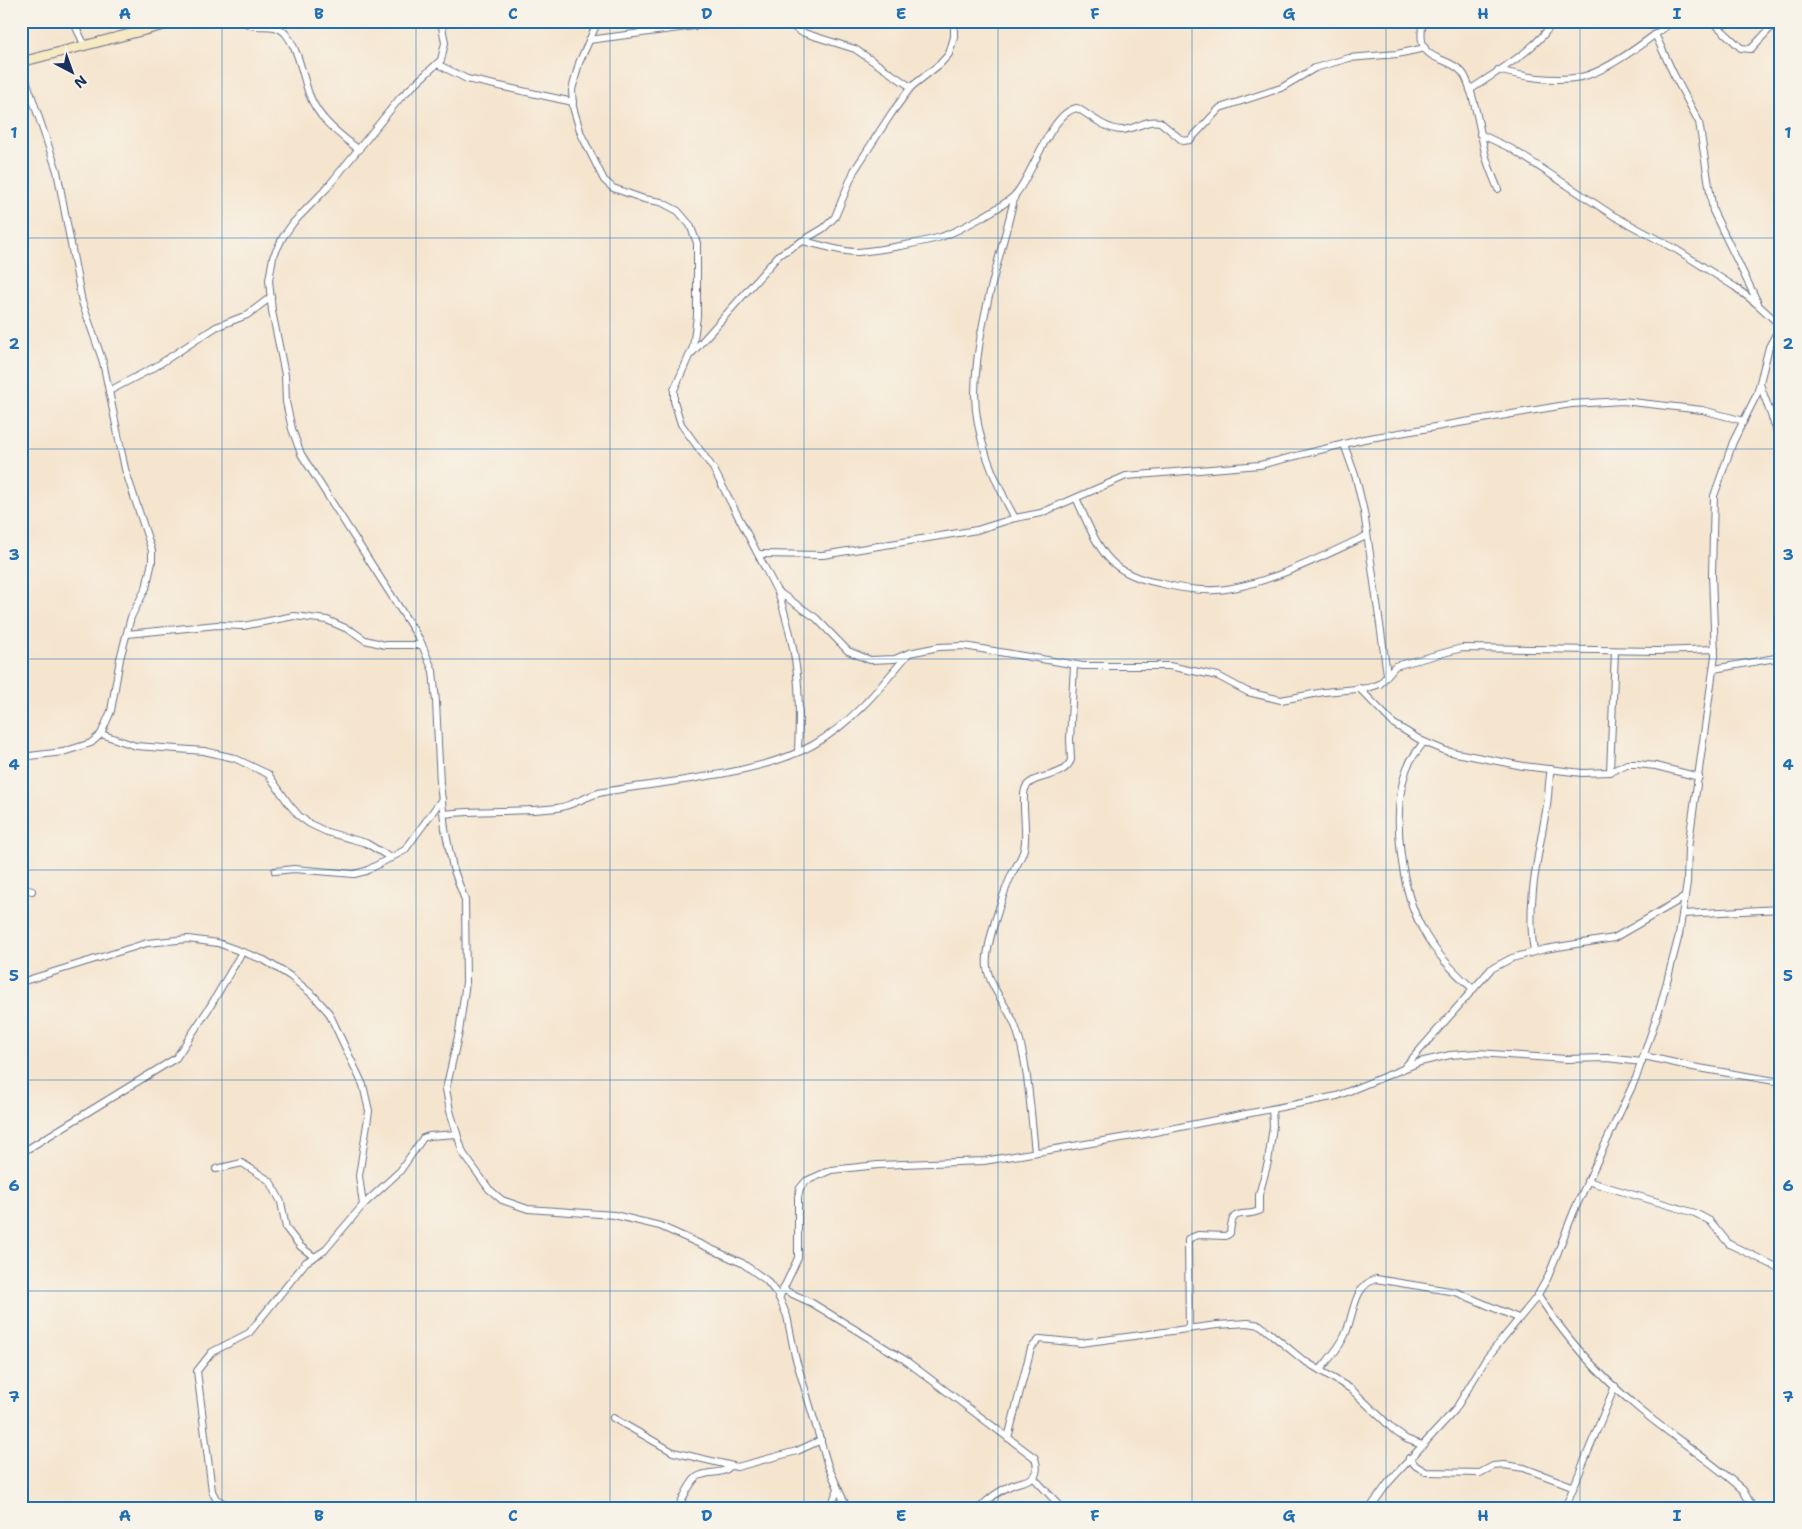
<svg xmlns="http://www.w3.org/2000/svg" width="1802" height="1529" font-family="'Shantell Sans',sans-serif">
  <rect width="100%" height="100%" fill="#f7f3e8"/>
  <filter id="ink" filterUnits="userSpaceOnUse"><feTurbulence type="fractalNoise" baseFrequency=".02" numOctaves="2"/><feDisplacementMap in="SourceGraphic" scale="10" xChannelSelector="R" yChannelSelector="G"/><feConvolveMatrix kernelMatrix="1 2 1 2 8 2 1 2 1" color-interpolation-filters="sRGB"/></filter>
  <filter id="wash" filterUnits="userSpaceOnUse"><feTurbulence type="fractalNoise" baseFrequency=".0096" numOctaves="4" result="noise"/><feDisplacementMap in="SourceGraphic" scale="20" xChannelSelector="R" yChannelSelector="G"/><feGaussianBlur stdDeviation="1.12" result="paint"/><feColorMatrix in="noise" values="0 0 0 0 0 0 0 0 0 0 0 0 0 0 0 0 0 1.4 0 .05"/><feComposite in="paint" operator="in"/></filter>
  <g filter="url(#wash)">
    <rect width="100%" height="100%" fill="#f5e5cf"/>
  </g>
  <g filter="url(#ink)">
    <g fill="none" stroke-linecap="round" stroke-linejoin="round">
      <defs>
        <g id="minor">
          <path d="M73 21 84 44"/>
          <path d="M243 21C256 32 273 20 285 33 299 50 302 74 309 94 319 120 338 133 359 150"/>
          <path d="M441 21 445 43 441 60 400 98 326 189 293 223 283 237 273 257 269 280 272 311 285 375 286 402 292 429 301 454 420 640 433 671 436 702 440 783 445 829 453 868 465 900 466 982 459 1032 446 1089 450 1111 463 1153 489 1189 502 1200 528 1209 614 1215 660 1226 742 1263 766 1280 778 1295 787 1316 795 1356 828 1466 847 1508"/>
          <path d="M598 21 579 63 572 90 573 107 581 134 604 180 613 188 644 199 661 202 678 211 690 225 697 243V316L693 347 674 390V401L681 424 713 468 777 591 816 618 848 651 870 660 895 659 909 653 939 647 964 646 1083 666H1169L1218 676 1248 692 1281 700 1324 692 1368 688 1380 684 1395 666 1462 648 1657 651 1715 649"/>
          <path d="M785 21 801 32 855 49 911 87"/>
          <path d="M1423 21C1414 65 1445 53 1462 72 1473 84 1481 138 1486 157 1489 168 1494 179 1498 189"/>
          <path d="M1712 21 1741 48 1751 49 1777 21"/>
          <path d="M1655 34 1674 75 1699 122 1713 211 1758 303"/>
          <path d="M589 40 732 21"/>
          <path d="M437 64 467 79 573 102"/>
          <path d="M21 65 57 171 82 302 103 362 125 469 152 551V562L146 588 131 617 120 659 111 711 101 734 91 743 63 752 21 757"/>
          <path d="M1498 70C1524 77 1554 82 1581 77 1609 71 1650 38 1673 21"/>
          <path d="M1470 90C1494 73 1540 48 1553 21"/>
          <path d="M1480 134 1512 149 1614 216 1677 250 1735 287 1757 304 1780 325"/>
          <path d="M1015 195C1000 260 976 325 975 393 975 437 994 480 1015 518"/>
          <path d="M802 241C820 244 841 253 858 252 881 250 920 243 941 237 958 231 1001 208 1014 196 1032 178 1050 112 1077 108 1090 115 1105 129 1121 130 1135 130 1145 119 1160 122L1183 141 1190 140 1220 108 1281 88 1315 68 1349 58 1397 54 1425 48"/>
          <path d="M691 354 779 255 824 228 835 217 854 171 891 114 911 87 940 64 949 54 954 37V21"/>
          <path d="M1760 384 1781 443"/>
          <path d="M109 391 155 367 216 327 247 315 271 297"/>
          <path d="M1344 444 1356 478 1364 512 1387 674"/>
          <path d="M1076 498C1086 519 1095 545 1111 561 1124 574 1142 580 1159 583 1178 588 1196 591 1216 590 1262 587 1324 556 1366 536"/>
          <path d="M759 554 823 555 977 530 1015 518 1041 513 1126 476 1260 465 1364 439 1571 404 1623 401 1702 410 1744 421"/>
          <path d="M778 592C798 652 801 689 798 751"/>
          <path d="M127 634 217 625 243 626 294 616 327 620 352 631 365 640 385 645H422"/>
          <path d="M1714 669 1781 657"/>
          <path d="M1359 688 1394 724 1422 741 1446 751 1523 766 1582 773 1610 772 1627 764H1637L1656 766 1699 777"/>
          <path d="M101 734 136 746 204 751 234 758 268 774 289 804 299 816 310 824 327 832 366 843 391 858"/>
          <path d="M1424 742C1417 751 1409 760 1406 771 1391 814 1401 891 1423 930 1435 953 1453 971 1472 988"/>
          <path d="M1610 772 1615 651"/>
          <path d="M444 814C481 809 519 813 557 808 573 806 587 795 603 792 665 781 760 775 813 745 852 723 880 688 908 654"/>
          <path d="M275 871 294 869 354 874 366 871 405 850 442 799"/>
          <path d="M21 888 32 891"/>
          <path d="M1682 914 1781 909"/>
          <path d="M1534 952C1526 905 1538 857 1546 811 1549 797 1548 783 1551 769"/>
          <path d="M21 982 147 943 188 939 218 943 264 960 290 976 314 996 329 1013 363 1085 369 1111 359 1176 363 1205"/>
          <path d="M1644 1056 1693 1067 1781 1082"/>
          <path d="M1404 1068 1491 969 1512 958 1545 949 1614 938 1685 897"/>
          <path d="M1035 1152C1031 1116 1028 1061 1016 1028 1009 1007 990 989 987 967 984 949 1003 894 1011 876 1015 867 1021 860 1024 849 1028 832 1021 801 1025 789 1031 773 1063 780 1071 760L1070 739 1074 665"/>
          <path d="M21 1153 176 1058 211 1005 242 952"/>
          <path d="M216 1169 242 1163 270 1181 281 1202 286 1228 300 1246 314 1257"/>
          <path d="M1587 1181 1695 1213 1710 1221 1729 1244 1781 1269"/>
          <path d="M784 1290 812 1303 905 1360 1035 1458C1042 1481 1028 1479 1012 1485 1001 1490 988 1499 980 1508"/>
          <path d="M1538 1295C1564 1336 1599 1375 1637 1407 1666 1432 1698 1452 1728 1477L1743 1490 1753 1508"/>
          <path d="M779 1298 798 1258V1197L800 1188 806 1181 831 1170 878 1165 984 1161 1145 1134 1337 1096 1420 1062 1450 1055 1478 1053 1566 1059 1607 1058 1642 1062"/>
          <path d="M1189 1328 1188 1239 1198 1235 1226 1236 1230 1233C1232 1206 1241 1218 1259 1211V1195L1268 1162 1273 1126 1272 1109"/>
          <path d="M1320 1370C1329 1359 1340 1347 1345 1335 1354 1316 1353 1285 1376 1279L1456 1292 1518 1318"/>
          <path d="M613 1418 673 1452 737 1467 797 1451 821 1440"/>
          <path d="M1008 1438 1031 1348 1040 1339 1081 1343 1217 1325 1248 1323 1260 1325 1303 1360 1351 1389 1396 1432 1406 1439 1422 1445"/>
          <path d="M1409 1458 1416 1466 1426 1472 1480 1473 1493 1466 1504 1465 1524 1468 1572 1486"/>
          <path d="M1033 1477 1062 1508"/>
          <path d="M233 1508 216 1499 212 1491 197 1371 212 1352 249 1333 306 1262 324 1251 363 1205 400 1171 423 1138 429 1136 457 1134"/>
          <path d="M678 1508C683 1499 689 1483 697 1477 708 1470 721 1476 731 1466"/>
          <path d="M830 1508 838 1489"/>
          <path d="M1370 1508 1388 1483 1455 1410 1486 1359 1536 1298 1548 1277 1574 1211 1636 1078 1661 1004 1679 935 1687 883 1688 848 1715 656 1712 574 1714 496 1733 442 1757 394 1769 347 1781 325"/>
          <path d="M1565 1508 1615 1386"/>
        </g>
        <path id="secondary" d="M21 62 180 21"/>
      </defs>
      <use href="#minor" stroke="#676f86" stroke-width="8"/>
      <use href="#secondary" stroke="#676f86" stroke-width="11"/>
      <use href="#minor" stroke="#fff" stroke-width="6"/>
      <use href="#secondary" stroke="#f7e9c3" stroke-width="9"/>
    </g>
  </g>
  <path fill="none" stroke="#1f6fb2" stroke-width="1" stroke-opacity="0.55" d="M222 21V1508M416 21V1508M610 21V1508M804 21V1508M998 21V1508M1192 21V1508M1386 21V1508M1580 21V1508M21 238H1781M21 449H1781M21 659H1781M21 870H1781M21 1080H1781M21 1291H1781"/>
  <rect width="1802" height="1529" fill="none" stroke="#f7f3e8" stroke-width="55"/>
  <g transform="translate(72 72) rotate(139)" stroke="#f7f3e8" stroke-width="4" paint-order="stroke">
  <path d="M0-4L9 19L0 12L-9 19Z" fill="#1b2f5e"/>
  <text y="-8" font-size="14" font-weight="bold" text-anchor="middle" fill="#1b2f5e">N</text>
  </g>
  <rect x="28" y="28" width="1746" height="1474" fill="none" stroke="#1f6fb2" stroke-width="2"/>
  <g font-size="16" text-anchor="middle" font-weight="bold" fill="#1f6fb2">
    <text x="125" y="19">A</text>
    <text x="319" y="19">B</text>
    <text x="513" y="19">C</text>
    <text x="707" y="19">D</text>
    <text x="901" y="19">E</text>
    <text x="1095" y="19">F</text>
    <text x="1289" y="19">G</text>
    <text x="1483" y="19">H</text>
    <text x="1677" y="19">I</text>
    <text x="14" y="138">1</text>
    <text x="1788" y="138">1</text>
    <text x="14" y="349">2</text>
    <text x="1788" y="349">2</text>
    <text x="14" y="560">3</text>
    <text x="1788" y="560">3</text>
    <text x="14" y="770">4</text>
    <text x="1788" y="770">4</text>
    <text x="14" y="981">5</text>
    <text x="1788" y="981">5</text>
    <text x="14" y="1191">6</text>
    <text x="1788" y="1191">6</text>
    <text x="14" y="1402">7</text>
    <text x="1788" y="1402">7</text>
    <text x="125" y="1521">A</text>
    <text x="319" y="1521">B</text>
    <text x="513" y="1521">C</text>
    <text x="707" y="1521">D</text>
    <text x="901" y="1521">E</text>
    <text x="1095" y="1521">F</text>
    <text x="1289" y="1521">G</text>
    <text x="1483" y="1521">H</text>
    <text x="1677" y="1521">I</text>
  </g>
</svg>
